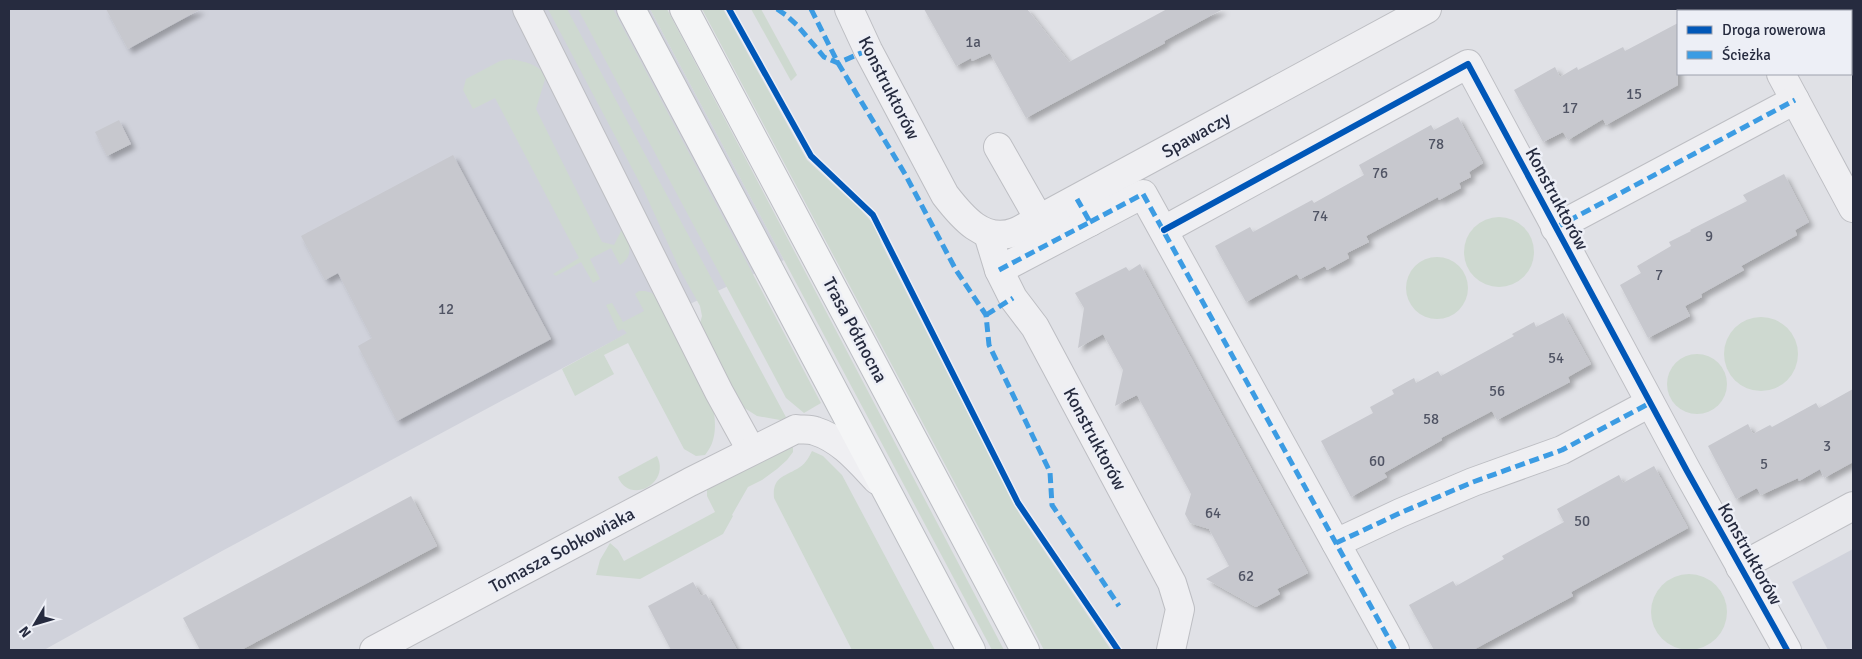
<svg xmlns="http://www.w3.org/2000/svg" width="1862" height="659" font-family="Signika,sans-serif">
  <defs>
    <filter id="shadow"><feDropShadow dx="4.5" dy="4.5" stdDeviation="2.5" flood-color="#0004"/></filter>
  </defs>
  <rect width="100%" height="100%" fill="#e0e1e6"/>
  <g fill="#d0d2db">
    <path d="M9 9H650L784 260 628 333 222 551 44 650H9Z"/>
    <path d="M1853 549V650H1828L1792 582Z"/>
  </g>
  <g fill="#ced9d0">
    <path d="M548 9H567L787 419 780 420 757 416 746 409 734 400 698 331 702 316 700 306 680 270 644 191Z"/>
    <path d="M578 9H613L821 403 804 413 786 398Z"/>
    <path d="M650 9H667L1004 650H992Z"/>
    <path d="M702 9H723L807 160 860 209 877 228 881 243 1020 515 1111 650H1044Z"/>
    <path d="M751 9H761L797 75 791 81Z"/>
    <path d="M510 59C525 62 537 63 546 76L536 109 602 242 614 245 621 231H624C630 244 634 256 620 265L611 248 590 259 600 279 593 283 581 262 556 276 553 274 579 258 495 98 473 109 463 90 466 79 500 61Z"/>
    <circle cx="1499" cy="252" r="35"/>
    <circle cx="1437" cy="288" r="31"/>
    <path d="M645 291 652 293 658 299 713 406C716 424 717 441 705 455L696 456 684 449 628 343 604 355 614 374 575 396 562 369 627 333 623 329 618 331 606 305 612 303 623 322 644 311 635 294 639 291Z"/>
    <circle cx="1761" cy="354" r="37"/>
    <circle cx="1697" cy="384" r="30"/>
    <path d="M785 447H793V452L787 460 777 469 762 480 748 487 732 515 733 516 723 534 640 579 596 575 600 560 610 543 618 550 624 561 715 512 707 496V488Z"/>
    <path d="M812 451 823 456 842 475 935 650H852L774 498C772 476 785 477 800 467 806 463 809 457 812 451Z"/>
    <path d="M657 456C671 484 629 505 618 477Z"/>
    <circle cx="1689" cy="612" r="38"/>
  </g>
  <g fill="#c7c8ce" filter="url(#shadow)">
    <path d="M106 9H201L128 49Z"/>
    <path d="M924 9H1027L1069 62 1167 9H1223L1164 41 1165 43 1026 118 990 53 972 61 971 58 956 66Z"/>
    <path d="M1678 23V85L1606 125 1603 119 1568 140 1563 132 1543 142 1514 90 1555 67 1560 77 1577 67 1578 70 1623 47 1625 51Z"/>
    <path d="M1458 117 1483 163 1469 172 1471 177 1459 183 1461 188 1439 200 1438 197 1366 236 1369 242 1347 253 1349 258 1327 270 1325 266 1300 279 1297 274 1246 302 1215 246 1250 227 1253 232 1312 200 1314 203 1364 175 1359 165 1431 125 1434 130Z"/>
    <path d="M119 120 131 144 107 156 95 132Z"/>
    <path d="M453 155 551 339 397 421 358 346 372 338 338 273 325 280 301 236Z"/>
    <path d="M1784 174 1809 222 1795 230 1797 235 1741 266 1744 270 1701 294 1702 297 1685 306 1690 316 1648 338 1620 285 1641 273 1637 266 1671 246 1669 242 1691 231 1690 230 1747 201 1743 195Z"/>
    <path d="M1140 264 1308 573 1277 589 1280 594 1256 607 1206 579 1229 566 1209 529 1190 523 1185 514 1191 494 1137 395 1115 406 1123 370 1103 334 1078 348 1084 308 1075 293 1126 267 1129 271Z"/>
    <path d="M1563 313 1591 364 1568 377 1570 382 1497 420 1492 411 1441 438 1442 440 1384 473 1387 477 1351 497 1321 441 1373 413 1370 407 1394 394 1392 390 1414 378 1416 383 1438 371 1441 376 1514 336 1512 334 1534 322 1536 327Z"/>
    <path d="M1853 389V462L1824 478 1820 469 1799 481 1798 478 1761 495 1757 488 1736 499 1708 446 1748 424 1753 434 1770 425 1772 427 1816 403 1819 408Z"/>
    <path d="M1654 466 1688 528 1571 592 1573 596 1473 650H1434L1409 605 1453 581 1456 586 1504 559 1502 556 1564 522 1557 509 1619 475 1623 483Z"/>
    <path d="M411 496 437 546 241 650H200L183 618Z"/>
    <path d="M693 582 701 596 706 594 737 650H671L648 606Z"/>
  </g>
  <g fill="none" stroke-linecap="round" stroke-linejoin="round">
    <defs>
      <g id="minor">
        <path d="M527 9 719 392 751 450"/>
        <path d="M849 9 868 50 945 195C962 217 984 244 1015 232 1023 229 1031 223 1039 219"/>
        <path d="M1746 9 1747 11"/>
        <path d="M1781 74 1853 208"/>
        <path d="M998 147 1039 219 1427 9"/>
        <path d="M1090 222 1143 194 1395 650"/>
        <path d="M1555 228 1795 100"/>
        <path d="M1164 230 1468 64 1687 471 1787 650"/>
        <path d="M988 234 999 270 1013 298 1035 327 1172 583 1180 609 1171 650"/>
        <path d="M999 270 1090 222 1081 207"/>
        <path d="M1336 543 1400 513 1473 482 1562 450 1650 403"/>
        <path d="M1740 567 1853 506"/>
        <path d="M374 650 690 482 796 429C802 430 810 429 815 431 841 439 859 461 877 480"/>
      </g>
      <g id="major">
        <path d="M631 9 971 650"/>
        <path d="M684 9 1025 650"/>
      </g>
    </defs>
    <use href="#minor" stroke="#bdbec3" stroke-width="30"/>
    <use href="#major" stroke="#bcbec3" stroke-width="30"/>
    <use href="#minor" stroke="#efeff2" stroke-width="28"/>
    <use href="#major" stroke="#f4f5f6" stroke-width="28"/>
    <g stroke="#3c9ce3" stroke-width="5" stroke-dasharray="10 5" stroke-linecap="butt">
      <path d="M777 9 786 15 797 25 824 57 838 63 868 50"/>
      <path d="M811 9 838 63 905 174 956 270 986 315 989 345 1050 472 1052 505 1119 606"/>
      <path d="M1090 222 1143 194 1395 650"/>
      <path d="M1555 228 1795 100"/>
      <path d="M999 270 1090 222 1077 199"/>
      <path d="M986 315 1013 298"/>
      <path d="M1336 543 1400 513 1473 482 1562 450 1650 403"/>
    </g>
    <defs>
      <g id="cycleway">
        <path d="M729 9 811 156 873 215 1018 503 1118 650"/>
        <path d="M1164 230 1468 64 1687 471 1787 650"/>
      </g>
    </defs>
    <use href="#cycleway" stroke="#edeff6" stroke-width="9"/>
    <use href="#cycleway" stroke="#0057b8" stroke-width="6"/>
  </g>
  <g text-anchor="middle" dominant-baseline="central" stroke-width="5" stroke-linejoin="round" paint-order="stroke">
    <g font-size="15" fill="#505464">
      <text x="973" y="42">1a</text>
      <text x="1634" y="94">15</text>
      <text x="1570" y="108">17</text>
      <text x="1436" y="144">78</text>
      <text x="1380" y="173">76</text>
      <text x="1320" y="216">74</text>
      <text x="1709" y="236">9</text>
      <text x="1659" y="275">7</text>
      <text x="446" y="309">12</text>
      <text x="1556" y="358">54</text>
      <text x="1497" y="391">56</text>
      <text x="1431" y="419">58</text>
      <text x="1827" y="446">3</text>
      <text x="1377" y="461">60</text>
      <text x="1764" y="464">5</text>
      <text x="1213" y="513">64</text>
      <text x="1582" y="521">50</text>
      <text x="1246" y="576">62</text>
    </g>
    <g font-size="18" fill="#262b3f" stroke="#edeff6">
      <text transform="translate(889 88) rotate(63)">Konstruktorów</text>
      <text transform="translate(1196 135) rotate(-29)">Spawaczy</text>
      <text transform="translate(1557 199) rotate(62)">Konstruktorów</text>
      <text transform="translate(855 330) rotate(62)">Trasa Północna</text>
      <text transform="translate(1095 439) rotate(62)">Konstruktorów</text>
      <text transform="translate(562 550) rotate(-28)">Tomasza Sobkowiaka</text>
      <text transform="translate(1750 554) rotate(61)">Konstruktorów</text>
    </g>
  </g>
  <rect width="1862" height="659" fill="none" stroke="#262b3f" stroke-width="20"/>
  <rect x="1677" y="10" width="175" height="65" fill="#edeff6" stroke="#9da1ad"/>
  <rect x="1687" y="26" width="25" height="8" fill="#0057b8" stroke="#9da1ad"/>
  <text x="1722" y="35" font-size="15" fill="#262b3f">Droga rowerowa</text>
  <rect x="1687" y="51" width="25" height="8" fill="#3c9ce3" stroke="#9da1ad"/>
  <text x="1722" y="60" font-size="15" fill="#262b3f">Ścieżka</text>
  <g transform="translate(35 624) rotate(232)" stroke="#edeff6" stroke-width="4" paint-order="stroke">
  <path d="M0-4L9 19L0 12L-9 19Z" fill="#262b3f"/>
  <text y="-8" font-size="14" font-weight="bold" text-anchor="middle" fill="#262b3f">N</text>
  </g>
</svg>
